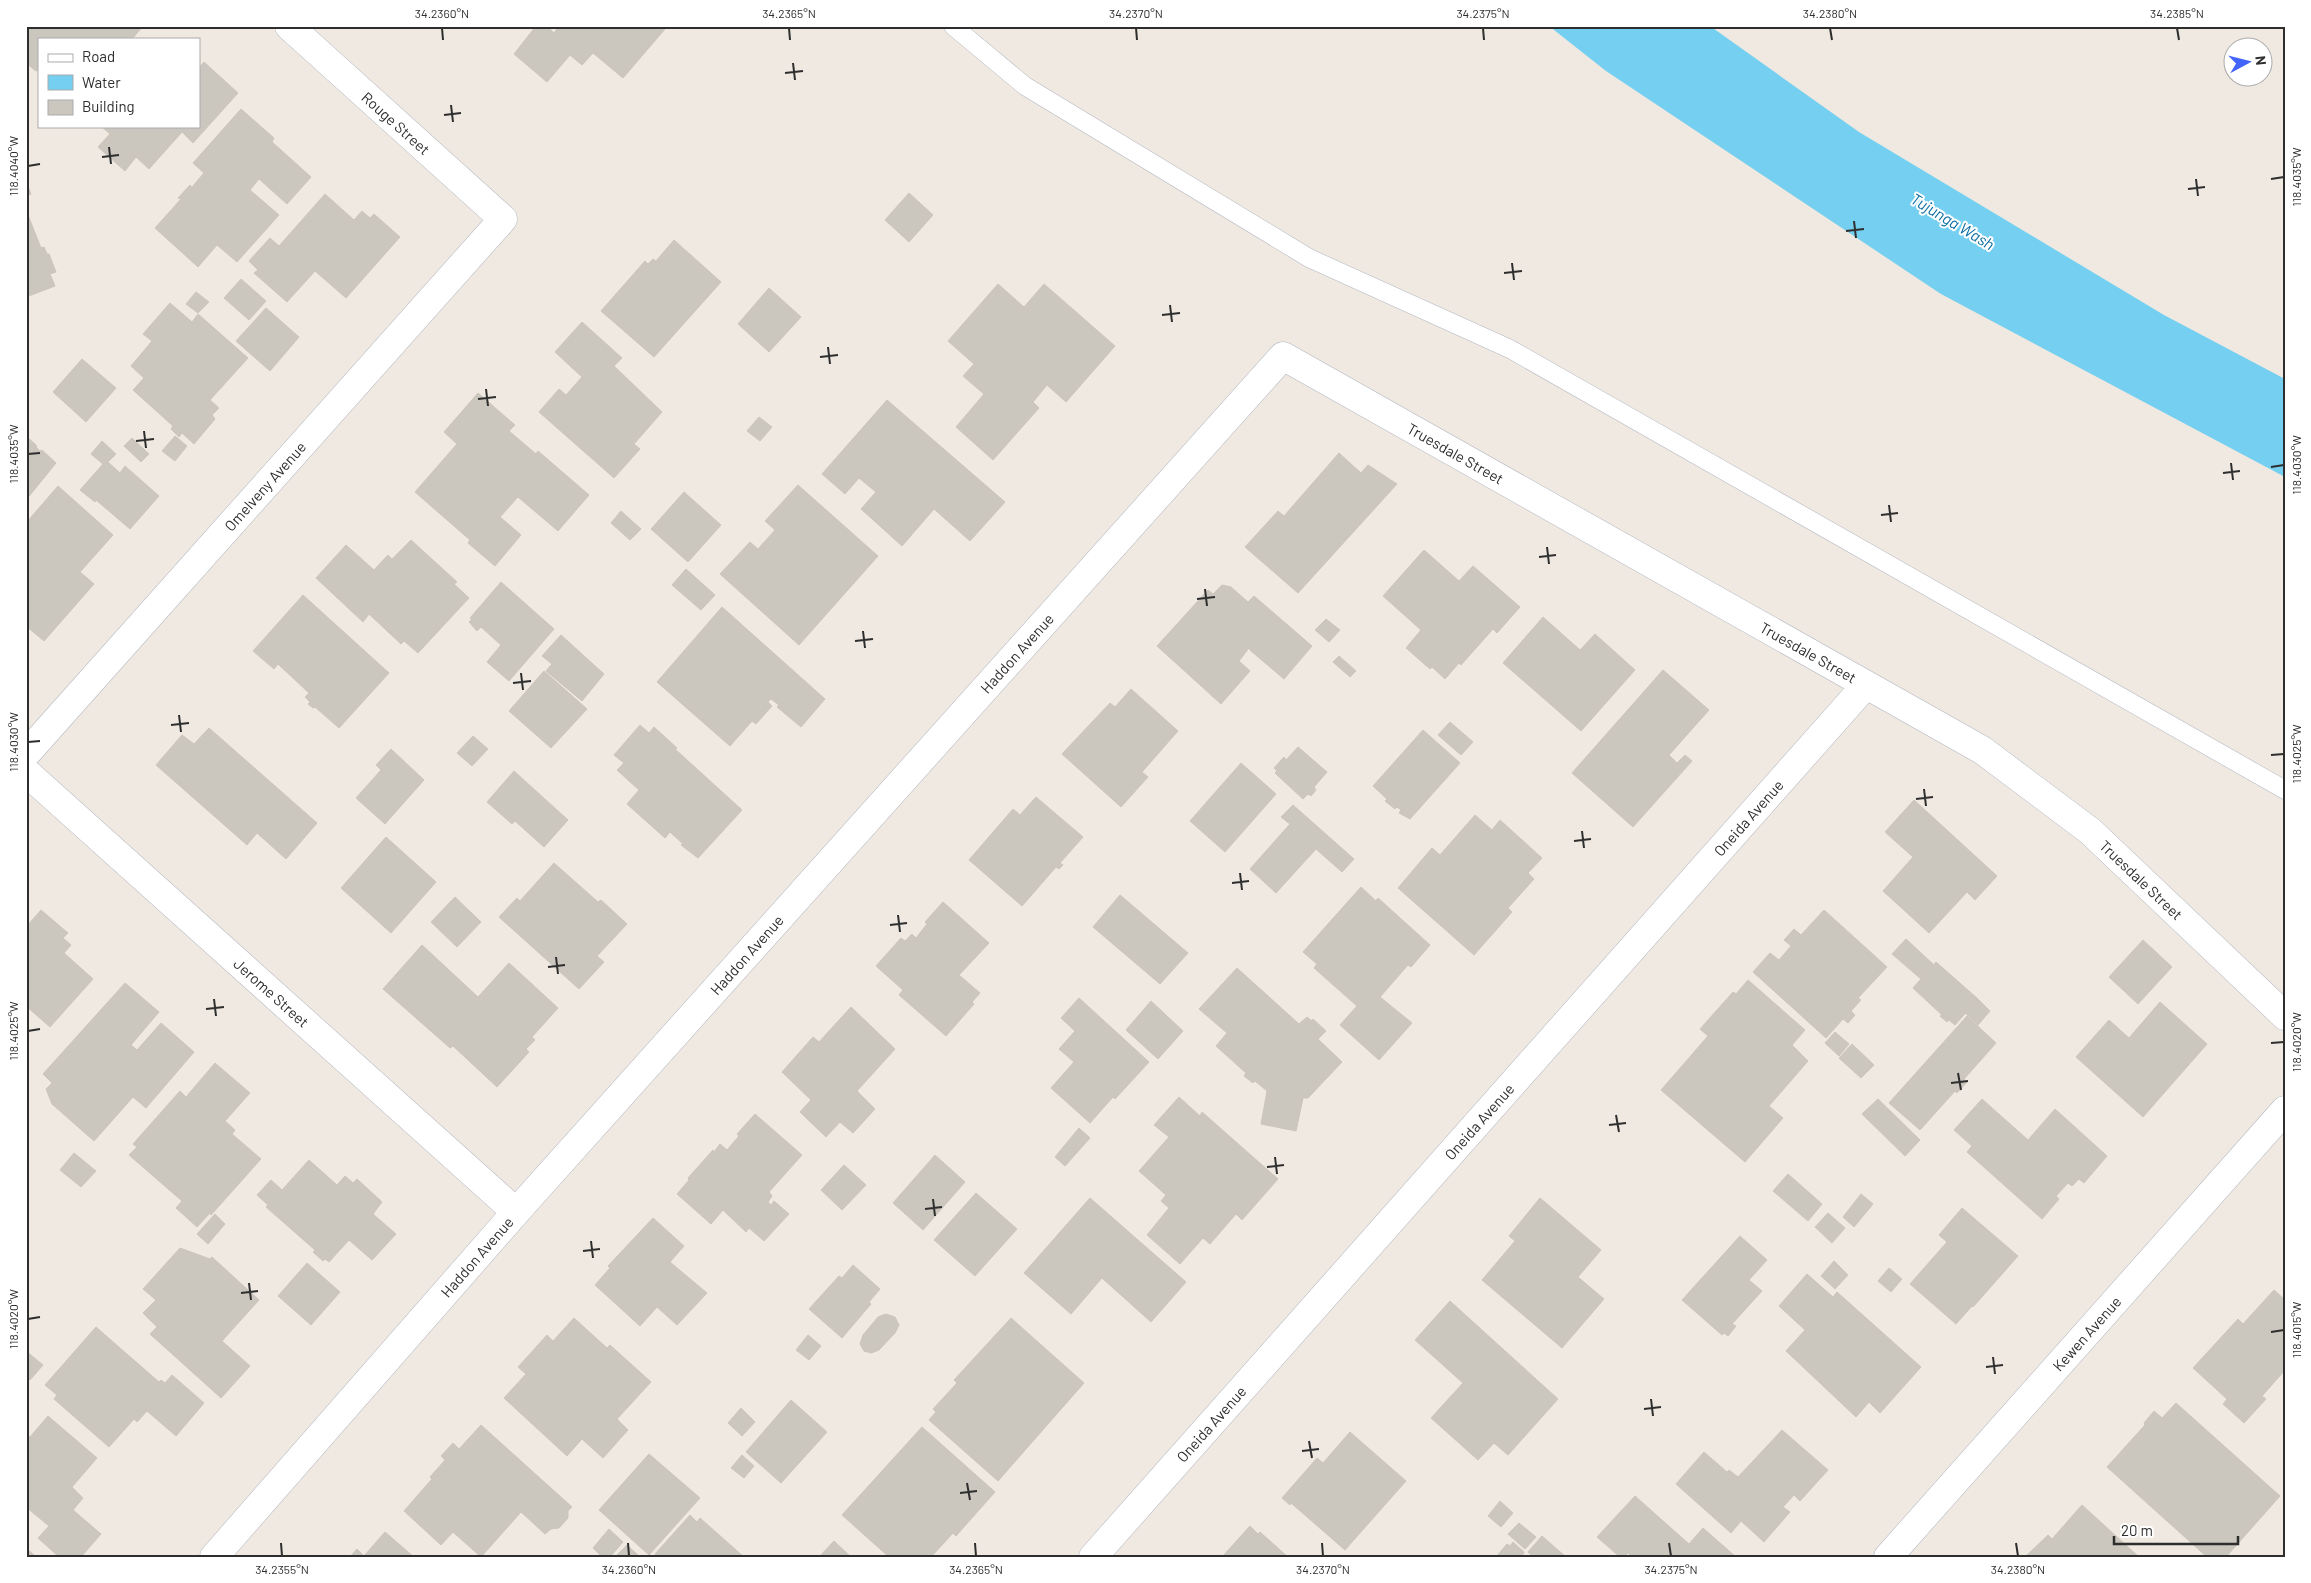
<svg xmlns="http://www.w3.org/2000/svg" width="2311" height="1583" font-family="Barlow,sans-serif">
  <rect width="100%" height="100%" fill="#efe9e1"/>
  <path fill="#75cff0" d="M1549 26H1710L1859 132 2164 315 2285 379V477L1941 294 1606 71Z"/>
  <g fill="#cbc7bf" stroke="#cbc5ba">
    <path d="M26 26H143L132 39H39V69L36 71 26 63Z"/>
    <path d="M536 26H547L554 33 559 26H661L665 29 623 78 593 53 582 65 570 55 547 82 514 54Z"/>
    <path d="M204 62 238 93 193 143 182 132 149 169 136 157 125 171 98 147 110 134 101 126H199V68Z"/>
    <path d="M241 109 274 138 272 142 311 177 287 204 259 179 250 190 279 215 237 262 217 245 198 267 155 228 181 199 178 198 190 185 192 187 204 173 193 163Z"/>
    <path d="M26 182 31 194 26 196Z"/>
    <path d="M909 193 933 215 909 242 885 220Z"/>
    <path d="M325 194 354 220 362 211 370 218 374 214 400 237 346 298 315 271 287 302 254 273 258 270 249 261 270 238 279 246Z"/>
    <path d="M26 210 41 248 44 247 47 254H49L56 272 50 274 55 286 26 297Z"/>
    <path d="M674 240 721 282 654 357 601 311 645 261 648 264 653 259 656 261Z"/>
    <path d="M241 279 266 301 249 320 224 298Z"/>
    <path d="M998 284 1024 307 1044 284 1115 346 1066 402 1047 385 1033 402 1039 408 993 460 956 427 984 394 963 376 974 364 948 341Z"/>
    <path d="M769 288 801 317 769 352 738 324Z"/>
    <path d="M196 292 209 302 198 313 186 304Z"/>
    <path d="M170 303 192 322 198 314 248 358 210 400 219 408 212 415 215 419 194 444 182 433 179 437 171 429 173 426 133 390 144 378 131 366 152 341 143 334Z"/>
    <path d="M266 308 299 337 270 371 236 341Z"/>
    <path d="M582 322 622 358 614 366 662 412 634 444 640 449 614 478 539 412 559 389 566 395 582 377 555 352Z"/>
    <path d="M82 359 116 388 86 422 53 392Z"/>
    <path d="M478 393 515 425 509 431 536 454 538 451 589 495 558 531 518 497 500 517 521 535 495 566 468 543 470 540 415 492 457 444 444 432Z"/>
    <path d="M887 400 1005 502 970 541 934 509 902 546 861 509 876 492 859 478 845 494 822 474Z"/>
    <path d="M759 417 772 427 760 441 747 431Z"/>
    <path d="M26 436 37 446 36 447 40 451 42 450 56 463 26 500Z"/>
    <path d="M175 436 187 446 175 461 162 451Z"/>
    <path d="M132 438 149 454 141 462 124 446Z"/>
    <path d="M102 441 116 454 108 462 120 473 125 466 159 496 130 529 96 500 95 502 80 490 103 464 91 454Z"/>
    <path d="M1339 453 1361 473 1368 465 1397 484 1298 593 1245 547 1278 511 1284 516Z"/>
    <path d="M798 485 878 556 799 645 720 574 750 542 758 549 775 530 765 521Z"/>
    <path d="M58 486 113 535 80 572 94 584 44 641 26 626V523Z"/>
    <path d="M684 492 721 525 688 562 651 529Z"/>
    <path d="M621 511 641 529 630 540 611 523Z"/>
    <path d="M411 540 457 582 454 584 469 598 418 653 404 641 401 644 369 614 363 622 316 578 346 545 374 570 388 555 392 559Z"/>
    <path d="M1424 550 1459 581 1473 566 1520 607 1497 633 1493 629 1461 665 1459 663 1445 679 1432 667 1430 669 1406 648 1421 630 1383 596Z"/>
    <path d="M686 569 715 595 701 610 672 585Z"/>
    <path d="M501 582 554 629 509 681 487 662 501 645 481 627 477 631 469 622 472 619 470 618Z"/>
    <path d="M1222 585 1231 587 1248 602 1254 596 1312 646 1284 679 1251 651 1249 648 1239 661 1250 671 1221 704 1157 646 1208 590 1213 594Z"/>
    <path d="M303 595 389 673 339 728 315 707 313 708 308 704 310 702 305 697 309 693 278 664 274 669 253 651Z"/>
    <path d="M722 607 825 699 801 727 777 707 779 705 771 699 768 702 772 706 756 724 752 721 730 746 657 682Z"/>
    <path d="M1543 617 1580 650 1595 634 1635 670 1581 731 1503 663Z"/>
    <path d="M1326 619 1340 630 1329 642 1315 630Z"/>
    <path d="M561 635 604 674 582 701 546 671 552 664 542 656Z"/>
    <path d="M1339 656 1356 671 1350 677 1333 662Z"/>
    <path d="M1663 670 1709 710 1669 755 1677 763 1685 755 1692 761 1633 827 1572 773Z"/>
    <path d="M544 671 587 709 551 748 509 711Z"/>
    <path d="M1131 689 1178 731 1142 772 1148 777 1121 807 1062 754 1110 703 1115 707Z"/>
    <path d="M1450 722 1473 742 1461 755 1438 735Z"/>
    <path d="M640 725 649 733 654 727 677 748 675 749 742 810 698 858 681 845 683 844 670 832 665 838 627 804 639 790 617 770 624 763 614 755Z"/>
    <path d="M209 728 317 823 286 859 257 833 247 845 156 765 182 735 194 744Z"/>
    <path d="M1423 730 1460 763 1410 819 1399 813 1401 810 1397 807 1395 809 1385 801 1387 799 1373 786Z"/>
    <path d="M473 736 488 749 472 766 457 753Z"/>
    <path d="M1298 747 1327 772 1314 787 1316 790 1311 796 1308 794 1303 799 1275 773 1277 771 1274 768 1284 757 1286 760Z"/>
    <path d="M391 749 424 780 385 824 356 798 381 770 376 765Z"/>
    <path d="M1241 763 1276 794 1225 852 1190 821Z"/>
    <path d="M514 771 568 820 544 847 515 821 512 824 487 802Z"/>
    <path d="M1036 797 1083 837 1060 863 1063 865 1059 869 1056 867 1022 906 969 860 1013 809 1020 815Z"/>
    <path d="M1914 800 1997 876 1975 900 1967 892 1929 933 1883 891 1913 857 1885 832Z"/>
    <path d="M1293 805 1354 859 1342 872 1316 849 1276 893 1250 869 1290 824 1281 817Z"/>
    <path d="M1475 815 1492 830 1500 820 1542 858 1528 873 1534 879 1508 908 1512 912 1474 955 1398 888 1432 848 1440 855Z"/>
    <path d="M386 837 436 882 391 933 341 888Z"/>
    <path d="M554 863 598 902 601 900 627 924 597 956 604 962 579 989 499 917 517 898 520 901Z"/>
    <path d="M1361 887 1376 901 1378 898 1430 945 1411 967 1408 965 1380 997 1412 1023 1379 1060 1340 1025 1357 1006 1314 968 1317 964 1303 952Z"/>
    <path d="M1120 895 1188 953 1160 984 1093 927Z"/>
    <path d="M455 897 481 922 457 947 431 922Z"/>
    <path d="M943 902 989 943 959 975 980 993 972 1002 974 1004 946 1036 899 995 903 990 876 966 901 938 905 941 912 934 916 938 927 924 925 922Z"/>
    <path d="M41 910 68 933 63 938 71 945 64 953 93 979 50 1027 26 1006V927Z"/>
    <path d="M1824 910 1887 967 1858 998 1861 1000 1851 1011 1855 1015 1848 1023 1843 1019 1826 1038 1753 972 1770 953 1779 960 1791 946 1784 940 1794 929 1801 935Z"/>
    <path d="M1906 939 1934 965 1921 979 1892 954Z"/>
    <path d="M2143 940 2172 967 2138 1004 2109 977Z"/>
    <path d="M422 945 478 997 509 963 558 1008 532 1037 535 1040 526 1049 529 1052 497 1087 453 1046 450 1048 383 989Z"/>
    <path d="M1936 962 1978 999 1955 1025 1949 1020 1947 1022 1940 1016 1942 1015 1913 988Z"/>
    <path d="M1237 968 1299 1024 1307 1017 1312 1021 1313 1019 1326 1031 1318 1039 1342 1062 1308 1098H1303L1296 1131 1261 1124 1267 1091 1255 1081 1253 1083 1244 1076 1246 1073 1216 1046 1227 1033 1199 1009Z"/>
    <path d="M1748 980 1805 1030 1792 1045 1808 1061 1769 1106 1783 1118 1745 1162 1661 1090 1708 1036 1700 1029 1733 992 1736 994Z"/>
    <path d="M125 983 159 1012 131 1045 137 1050 161 1023 194 1052 146 1108 133 1097 94 1141 52 1104 46 1089 52 1083 43 1074Z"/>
    <path d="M1079 998 1149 1062 1115 1099 1113 1097 1090 1123 1051 1088 1074 1062 1059 1049 1075 1031 1061 1018Z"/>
    <path d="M1978 999 1990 1011 1978 1025 1965 1013Z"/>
    <path d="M1151 1001 1183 1031 1158 1059 1126 1030Z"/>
    <path d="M2160 1002 2207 1044 2143 1117 2076 1057 2109 1020 2129 1038Z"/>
    <path d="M851 1007 895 1049 857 1091 875 1109 853 1133 840 1122 826 1137 800 1112 811 1100 782 1072 813 1037 819 1042Z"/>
    <path d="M1967 1016 1996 1043 1964 1079 1967 1082 1957 1093 1955 1091 1920 1130 1889 1103Z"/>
    <path d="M1835 1032 1849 1044 1839 1056 1825 1043Z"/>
    <path d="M1852 1044 1874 1065 1861 1078 1839 1058Z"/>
    <path d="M215 1063 250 1093 225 1121 235 1130 232 1134 261 1159 211 1215 210 1213 197 1227 176 1208 182 1201 129 1155 137 1147 133 1144 180 1091 186 1097Z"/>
    <path d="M1179 1097 1200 1116 1202 1112 1278 1179 1242 1220 1236 1214 1210 1244 1203 1238 1180 1264 1147 1235 1169 1208 1161 1201 1166 1195 1139 1171 1169 1137 1154 1125Z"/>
    <path d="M1878 1099 1920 1140 1905 1156 1862 1114Z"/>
    <path d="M1982 1099 2028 1140 2055 1109 2107 1156 2084 1183 2079 1179 2072 1186 2068 1183 2056 1196 2059 1199 2042 1219 1967 1152 1972 1146 1954 1130Z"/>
    <path d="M755 1114 802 1155 769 1192 772 1196 768 1202 771 1205 774 1201 789 1214 764 1241 749 1228 746 1232 723 1210 711 1224 677 1194 689 1180 688 1178 713 1150 714 1152 720 1144 727 1150 739 1136 737 1134Z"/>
    <path d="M1079 1128 1090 1138 1065 1166 1055 1157Z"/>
    <path d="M74 1153 96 1171 81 1187 60 1170Z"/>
    <path d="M935 1155 965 1182 923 1230 893 1203Z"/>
    <path d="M309 1160 337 1185 345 1176 353 1183 357 1179 382 1202 373 1214 396 1234 372 1260 349 1240 329 1262 325 1259 323 1261 313 1252 315 1250 266 1207 268 1205 257 1195 271 1180 282 1190Z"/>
    <path d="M844 1165 866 1185 842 1210 821 1190Z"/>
    <path d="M1788 1174 1822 1204 1808 1221 1773 1191Z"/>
    <path d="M976 1193 1017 1229 975 1276 934 1240Z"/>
    <path d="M1861 1194 1873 1204 1854 1227 1843 1217Z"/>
    <path d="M1090 1198 1186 1282 1151 1322 1102 1278 1071 1314 1024 1273Z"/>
    <path d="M1540 1198 1601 1250 1578 1277 1604 1299 1562 1348 1482 1280 1515 1241 1509 1236Z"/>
    <path d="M1962 1208 2018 1256 1973 1307 1972 1306 1956 1324 1910 1284 1947 1242 1939 1235Z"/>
    <path d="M1828 1213 1845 1228 1832 1243 1815 1227Z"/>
    <path d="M215 1214 225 1224 208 1244 197 1234Z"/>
    <path d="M653 1218 684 1246 670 1262 707 1293 677 1325 657 1307 640 1326 595 1285 610 1268 608 1266Z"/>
    <path d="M1740 1236 1767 1260 1749 1280 1762 1291 1732 1324 1736 1326 1728 1336 1724 1333 1722 1335 1682 1300Z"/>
    <path d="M180 1248 210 1259 212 1257 259 1300 222 1341 250 1366 221 1398 150 1334 157 1327 143 1313 156 1300 143 1289Z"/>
    <path d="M1834 1261 1848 1275 1835 1289 1821 1276Z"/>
    <path d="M307 1263 340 1292 311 1325 278 1296Z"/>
    <path d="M853 1265 880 1289 869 1302 871 1304 842 1338 809 1309 839 1276 842 1278Z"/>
    <path d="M1889 1268 1902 1279 1891 1292 1878 1281Z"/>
    <path d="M1807 1274 1833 1297 1837 1292 1921 1367 1880 1413 1869 1402 1856 1417 1786 1351 1805 1330 1779 1306Z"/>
    <path d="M2274 1290 2285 1300V1370L2262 1396 2266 1399 2244 1423 2223 1404 2227 1399 2193 1368 2238 1319 2243 1324Z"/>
    <path d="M1450 1301 1558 1399 1508 1455 1494 1443 1478 1460 1431 1418 1463 1383 1415 1340Z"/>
    <path d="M886 1314 895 1317 899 1325 895 1333 879 1350 871 1353 864 1351 860 1344 863 1335 878 1317Z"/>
    <path d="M574 1318 607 1348 610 1345 651 1382 617 1419 628 1430 603 1458 582 1439 567 1456 504 1398 526 1374 518 1367 547 1335 553 1341Z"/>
    <path d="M1011 1318 1084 1383 998 1481 929 1420 936 1412 933 1409 957 1383 954 1380Z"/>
    <path d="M96 1327 159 1382 161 1380 165 1383 172 1375 204 1403 176 1436 147 1411 137 1422 134 1419 109 1447 54 1399 57 1395 45 1385Z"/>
    <path d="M808 1335 821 1346 809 1360 796 1350Z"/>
    <path d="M26 1351 43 1365 30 1380 26 1376Z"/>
    <path d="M791 1400 827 1432 781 1483 746 1452Z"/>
    <path d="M2176 1403 2280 1496 2226 1557H2207L2107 1467 2145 1425 2144 1423 2154 1411 2162 1418Z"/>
    <path d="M741 1408 755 1422 742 1436 728 1423Z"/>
    <path d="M48 1416 97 1458 72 1487 83 1498 73 1510 101 1534 81 1557H59L38 1538 49 1526 26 1507V1435L30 1437Z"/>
    <path d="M481 1425 572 1507 568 1511V1518L559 1528 551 1529 545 1534 521 1512 481 1557 453 1532 441 1545 404 1511 432 1479 430 1477 445 1460 441 1456 453 1443 459 1449Z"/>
    <path d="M922 1427 995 1492 956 1536 953 1533 931 1557H889L842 1515Z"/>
    <path d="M1782 1430 1828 1470 1800 1501 1794 1495 1783 1507 1790 1512 1764 1542 1741 1521 1731 1533 1676 1484 1704 1452 1727 1472 1729 1470 1738 1477Z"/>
    <path d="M1350 1432 1406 1481 1345 1550 1291 1503 1290 1505 1282 1498 1317 1458 1323 1463Z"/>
    <path d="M649 1454 700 1498 649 1555 599 1510Z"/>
    <path d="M742 1455 754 1466 744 1478 731 1468Z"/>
    <path d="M1635 1496 1689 1544 1703 1528 1736 1557H1632L1628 1553 1624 1557H1620L1597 1537Z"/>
    <path d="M1500 1501 1513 1513 1501 1527 1488 1516Z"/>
    <path d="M2082 1505 2139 1557H2025L2048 1535 2052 1539Z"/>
    <path d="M690 1515 697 1522 700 1518 744 1557H658L655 1554Z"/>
    <path d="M1519 1523 1536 1537 1525 1549 1508 1534Z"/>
    <path d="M1250 1526 1258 1534 1260 1532 1288 1557H1222Z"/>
    <path d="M609 1529 623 1542 610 1557H602L593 1548Z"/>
    <path d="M385 1532 414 1557H350L357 1549 364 1556Z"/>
    <path d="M1542 1536 1566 1557H1533L1528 1552Z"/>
    <path d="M834 1541 851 1557H819Z"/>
    <path d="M1513 1542 1524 1552 1522 1557H1496L1507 1544 1510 1546Z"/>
    <path d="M627 1545 640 1557H615Z"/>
    <path d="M26 1548 36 1557H26Z"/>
  </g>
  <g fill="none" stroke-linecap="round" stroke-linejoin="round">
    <defs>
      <path id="service" d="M953 26 1025 86 1309 258 1510 349 2285 790"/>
      <g id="minor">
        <path id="s1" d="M26 754 503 219 289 26"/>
        <path id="s2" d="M26 772 516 1212"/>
        <path id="s3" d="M214 1557 516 1212 1283 356 1982 750 2090 831 2285 1016"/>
        <path id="s4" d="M1093 1557 1865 686"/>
        <path id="s5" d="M1888 1557 2285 1110"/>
      </g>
    </defs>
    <use href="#service" stroke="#b4b7c1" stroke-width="19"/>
    <use href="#minor" stroke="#b4b7c1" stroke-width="29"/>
    <use href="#service" stroke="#fff" stroke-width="18"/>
    <use href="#minor" stroke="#fff" stroke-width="28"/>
  </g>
  <path fill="none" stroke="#2e2e2e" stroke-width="2" d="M442 28 443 40M789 28 790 40M1136 28 1137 40M1483 28 1484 40M1830 28 1832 40M2177 28 2179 40M793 63 795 80M785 73 803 71M451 105 453 122M444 115 461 113M109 147 111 164M102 157 119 155M28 166 40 164M2196 179 2198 196M2271 179 2284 177M2188 189 2205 187M1854 221 1856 238M1846 231 1864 229M1512 263 1514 280M1504 273 1522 271M1170 305 1172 322M1162 315 1180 313M828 347 830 364M820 357 838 355M486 389 488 406M478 399 496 397M144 431 146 448M136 441 154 439M28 454 40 453M2231 463 2233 480M2271 467 2284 465M2223 473 2240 471M1889 505 1891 522M1881 515 1898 513M1547 547 1549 564M1539 557 1556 555M1205 589 1207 606M1197 599 1215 597M863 631 865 648M855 641 873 639M521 673 523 690M513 683 531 681M179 715 181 732M171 725 189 723M28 742 40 741M2271 755 2284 754M1924 789 1926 806M1916 799 1933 797M1582 831 1584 848M1574 841 1591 839M1240 873 1242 890M1232 883 1249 881M898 915 900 932M890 925 907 923M556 957 558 974M548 967 565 965M214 999 216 1016M206 1009 224 1007M28 1031 40 1029M2271 1043 2284 1042M1958 1073 1961 1090M1951 1083 1968 1081M1616 1115 1619 1132M1609 1125 1626 1123M1275 1157 1277 1174M1267 1167 1284 1165M933 1199 935 1216M925 1209 942 1207M591 1241 593 1258M583 1251 600 1249M249 1283 251 1300M241 1293 258 1291M28 1319 40 1317M2271 1332 2284 1330M1993 1357 1995 1374M1986 1367 2003 1365M1651 1399 1653 1416M1644 1409 1661 1407M1309 1441 1312 1458M1302 1451 1319 1449M967 1483 970 1500M960 1493 977 1491M281 1543 282 1556M628 1543 629 1556M975 1543 976 1556M1322 1543 1323 1556M1669 1543 1671 1556M2016 1543 2018 1556"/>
  <g text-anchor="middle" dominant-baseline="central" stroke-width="4" stroke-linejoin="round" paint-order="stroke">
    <g font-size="15" fill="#2e2e2e" stroke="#fff">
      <text transform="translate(396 123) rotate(42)">Rouge Street</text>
      <text stroke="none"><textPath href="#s3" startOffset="1806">Truesdale Street</textPath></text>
      <text stroke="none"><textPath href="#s1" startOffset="359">Omelveny Avenue</textPath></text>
      <text stroke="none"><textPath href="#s3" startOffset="1209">Haddon Avenue</textPath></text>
      <text stroke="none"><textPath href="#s3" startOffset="2211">Truesdale Street</textPath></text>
      <text stroke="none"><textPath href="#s4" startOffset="988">Oneida Avenue</textPath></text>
      <text stroke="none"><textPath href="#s3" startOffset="2616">Truesdale Street</textPath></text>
      <text stroke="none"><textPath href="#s3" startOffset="804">Haddon Avenue</textPath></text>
      <text stroke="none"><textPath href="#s2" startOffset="330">Jerome Street</textPath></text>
      <text stroke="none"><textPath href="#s4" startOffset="582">Oneida Avenue</textPath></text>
      <text stroke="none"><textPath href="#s3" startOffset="399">Haddon Avenue</textPath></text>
      <text stroke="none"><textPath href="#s5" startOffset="299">Kewen Avenue</textPath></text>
      <text stroke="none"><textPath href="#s4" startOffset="178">Oneida Avenue</textPath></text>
    </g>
    <g font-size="16" font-style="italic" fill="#0d6fa3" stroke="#fff">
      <text transform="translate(1953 221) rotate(31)">Tujunga Wash</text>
    </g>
  </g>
  <rect width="2311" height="1583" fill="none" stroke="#ffffff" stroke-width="55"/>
  <rect x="38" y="38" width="162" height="90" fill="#ffffff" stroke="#ababab"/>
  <rect x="48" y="54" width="25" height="8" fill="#ffffff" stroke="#ababab"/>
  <text x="82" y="62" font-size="15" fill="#2e2e2e">Road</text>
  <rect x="48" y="75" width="25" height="15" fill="#75cff0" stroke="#ababab"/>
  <text x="82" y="88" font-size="15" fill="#2e2e2e">Water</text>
  <rect x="48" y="100" width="25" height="15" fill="#cbc7bf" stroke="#ababab"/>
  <text x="82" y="112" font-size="15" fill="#2e2e2e">Building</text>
  <g transform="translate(2248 62) rotate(83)"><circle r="24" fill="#ffffff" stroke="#ababab"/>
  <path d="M0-4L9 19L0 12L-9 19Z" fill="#4264fb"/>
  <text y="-8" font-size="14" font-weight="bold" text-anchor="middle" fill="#2e2e2e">N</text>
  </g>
  <path d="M2114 1536v8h124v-8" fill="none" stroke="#2e2e2e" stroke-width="2.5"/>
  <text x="2121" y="1536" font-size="15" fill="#2e2e2e" stroke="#ffffff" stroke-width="4" paint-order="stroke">20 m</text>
  <rect x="28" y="28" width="2256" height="1528" fill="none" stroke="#2e2e2e" stroke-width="2"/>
  <g font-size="12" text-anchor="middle" fill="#2e2e2e">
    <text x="442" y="18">34.2360°N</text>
    <text x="789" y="18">34.2365°N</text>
    <text x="1136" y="18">34.2370°N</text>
    <text x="1483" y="18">34.2375°N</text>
    <text x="1830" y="18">34.2380°N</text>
    <text x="2177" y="18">34.2385°N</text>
    <text transform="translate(14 166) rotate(-90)" y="4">118.4040°W</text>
    <text transform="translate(2297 177) rotate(-90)" y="4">118.4035°W</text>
    <text transform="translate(14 454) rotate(-90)" y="4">118.4035°W</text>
    <text transform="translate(2297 465) rotate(-90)" y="4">118.4030°W</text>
    <text transform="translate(14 742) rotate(-90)" y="4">118.4030°W</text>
    <text transform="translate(2297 754) rotate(-90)" y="4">118.4025°W</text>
    <text transform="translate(14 1031) rotate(-90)" y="4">118.4025°W</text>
    <text transform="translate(2297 1042) rotate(-90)" y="4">118.4020°W</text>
    <text transform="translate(14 1319) rotate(-90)" y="4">118.4020°W</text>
    <text transform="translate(2297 1330) rotate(-90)" y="4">118.4015°W</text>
    <text x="282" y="1574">34.2355°N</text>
    <text x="629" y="1574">34.2360°N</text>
    <text x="976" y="1574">34.2365°N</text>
    <text x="1323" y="1574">34.2370°N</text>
    <text x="1671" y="1574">34.2375°N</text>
    <text x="2018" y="1574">34.2380°N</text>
  </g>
</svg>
